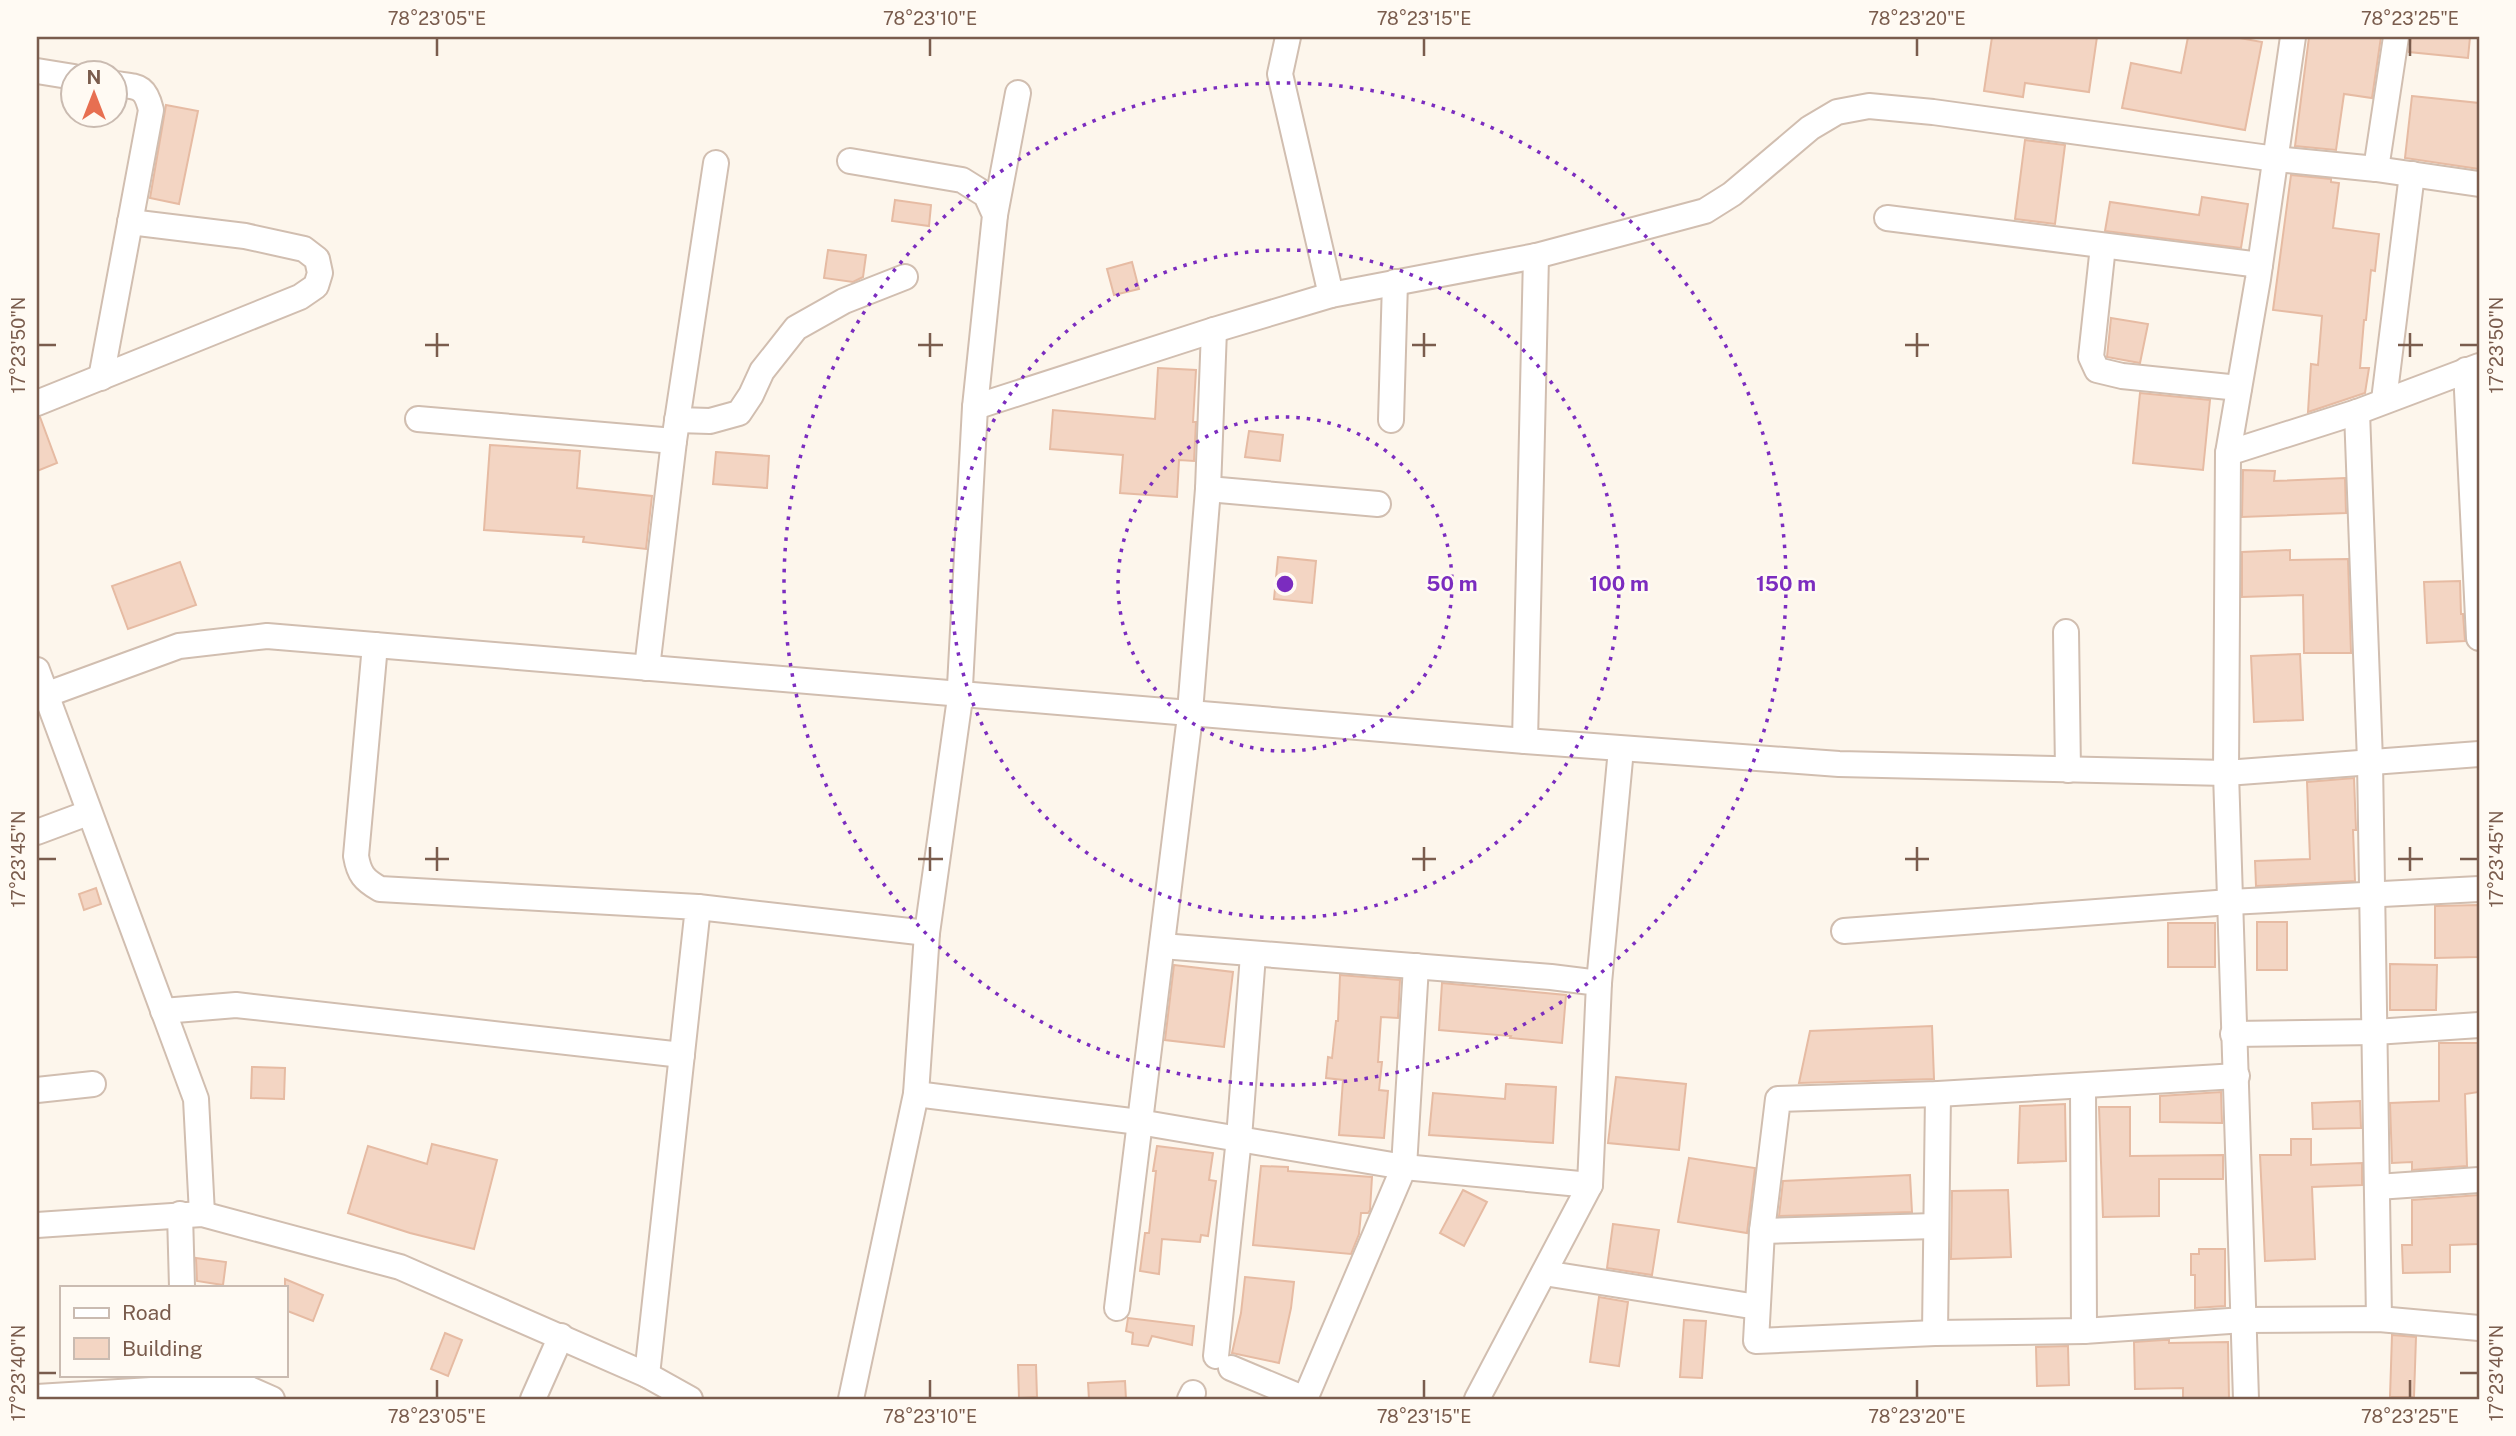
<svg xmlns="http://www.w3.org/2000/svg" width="2516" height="1436" font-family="'Public Sans',sans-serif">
  <rect width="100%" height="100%" fill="#fdf6ec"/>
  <g fill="#f3d5c3" stroke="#e6bba3" stroke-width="2">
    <path d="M1992 37H2097L2089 92 2025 83 2023 97 1984 91Z"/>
    <path d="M2188 37H2234L2262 42 2245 130 2122 108 2131 63 2181 73Z"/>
    <path d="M2309 37H2381L2372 98 2344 94 2336 150 2295 146Z"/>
    <path d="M2411 37H2470L2468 58 2409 52Z"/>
    <path d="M2412 96 2479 103V169L2405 158Z"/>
    <path d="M166 105 198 111 179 204 150 198Z"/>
    <path d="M2025 140 2065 145 2055 224 2015 219Z"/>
    <path d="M2291 175 2331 179V182L2339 183 2333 228 2379 234 2375 271 2371 270 2366 320H2364L2360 368H2369L2365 393 2308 412 2311 364 2318 365 2322 316 2273 310Z"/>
    <path d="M2202 197 2248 204 2241 248 2105 231 2110 202 2199 215Z"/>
    <path d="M895 200 931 205 929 226 892 221Z"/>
    <path d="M828 250 866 255 863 277 853 282 824 278Z"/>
    <path d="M1132 262 1139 289 1114 295 1107 269Z"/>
    <path d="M2111 318 2148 324 2140 363 2107 357Z"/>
    <path d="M1158 368 1196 370 1193 422H1196L1194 461 1179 460 1177 497 1120 493 1123 455 1050 449 1053 410 1155 419Z"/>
    <path d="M2140 393 2210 400 2203 470 2133 463Z"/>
    <path d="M40 417 57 463 37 471V418Z"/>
    <path d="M1249 431 1283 435 1280 461 1245 457Z"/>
    <path d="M490 445 580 451 577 488 652 496 646 549 583 542 584 537 484 530Z"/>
    <path d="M716 452 769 456 767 488 713 484Z"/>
    <path d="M2243 470 2275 471 2274 481 2345 478 2346 513 2242 517Z"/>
    <path d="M2290 550V560L2348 559 2351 653H2304L2303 595 2242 597V552Z"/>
    <path d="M1278 557 1316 561 1312 603 1274 599Z"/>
    <path d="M180 562 196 605 128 629 112 586Z"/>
    <path d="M2460 581 2461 614H2463L2465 641 2427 643 2424 582Z"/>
    <path d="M2300 654 2303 720 2254 722 2251 656Z"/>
    <path d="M2354 778 2356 830H2353L2355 881 2256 886 2255 861 2310 859 2307 782Z"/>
    <path d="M96 888 101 904 84 910 79 894Z"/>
    <path d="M2478 905 2479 957 2435 958V906Z"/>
    <rect x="2257" y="922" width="30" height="48"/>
    <rect x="2168" y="923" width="47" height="44"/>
    <path d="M2390 964 2437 965 2436 1010H2390Z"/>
    <path d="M1174 965 1233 972 1224 1047 1165 1040Z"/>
    <path d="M1340 975 1400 980 1398 1018 1381 1017 1378 1062H1382L1379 1090 1388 1091 1384 1138 1339 1135 1343 1080 1326 1078 1328 1057 1332 1058 1336 1021H1338Z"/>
    <path d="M1442 983 1566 995 1562 1043 1510 1038 1511 1036 1439 1030Z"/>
    <path d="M1932 1026 1934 1079 1799 1083 1810 1031Z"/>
    <path d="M2439 1043H2479V1092L2465 1094 2467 1166 2412 1170V1162L2392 1163 2390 1103 2439 1101Z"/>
    <path d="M252 1067 285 1068 284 1099 251 1098Z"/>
    <path d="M1616 1077 1686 1084 1679 1150 1608 1143Z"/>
    <path d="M1506 1084 1556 1087 1553 1143 1429 1135 1433 1093 1505 1099Z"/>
    <path d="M2221 1092 2222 1123 2160 1122V1096Z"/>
    <path d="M2360 1101 2361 1128 2313 1129 2312 1103Z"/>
    <path d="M2065 1104 2066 1161 2018 1163 2020 1106Z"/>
    <path d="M2099 1107H2130V1156L2223 1155V1179H2159V1216L2103 1217Z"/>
    <path d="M2291 1139H2311V1165L2362 1163V1185L2312 1187 2315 1259 2265 1261 2260 1155H2291Z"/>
    <path d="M432 1144 497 1160 474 1249 410 1233 348 1213 368 1146 427 1164Z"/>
    <path d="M1157 1146 1213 1153 1209 1180 1216 1181 1208 1236 1201 1235 1200 1242 1162 1239 1159 1274 1140 1271 1145 1233H1149L1156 1171H1153Z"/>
    <path d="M1689 1158 1755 1168 1747 1233 1678 1222Z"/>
    <path d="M1261 1166 1288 1167V1171L1372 1177 1370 1210 1368 1213H1361L1359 1234 1351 1254 1253 1245Z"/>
    <path d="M1910 1175 1912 1212 1779 1216 1783 1181Z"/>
    <path d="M1463 1190 1487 1202 1464 1246 1440 1233Z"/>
    <path d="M2008 1190 2011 1257 1951 1259 1952 1191Z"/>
    <path d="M2479 1195V1244L2450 1245V1272L2403 1273 2402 1245H2412V1200Z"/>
    <path d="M1613 1224 1659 1230 1652 1275 1607 1268Z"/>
    <path d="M2199 1249H2225V1306L2195 1308V1275H2191V1254H2199Z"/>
    <path d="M196 1258 226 1262 223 1285 197 1281Z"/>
    <path d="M1245 1277 1294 1282 1291 1308 1279 1363 1232 1353 1241 1313Z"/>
    <path d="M285 1279 323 1295 313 1321 285 1310Z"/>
    <path d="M1599 1297 1628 1302 1619 1366 1590 1362Z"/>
    <path d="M1128 1318 1194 1326 1192 1345 1152 1336 1148 1346 1132 1344 1133 1333 1126 1331Z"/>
    <path d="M1684 1320 1706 1321 1702 1378 1680 1377Z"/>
    <path d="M445 1333 462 1340 448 1376 431 1369Z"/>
    <path d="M2392 1335 2416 1337 2414 1397H2390Z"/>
    <path d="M2163 1340H2169V1343L2228 1342 2229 1399H2183V1388L2135 1389 2134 1342Z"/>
    <path d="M2068 1346 2069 1385 2037 1386 2036 1347Z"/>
    <path d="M1018 1365H1036L1037 1397 1019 1398Z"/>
    <path d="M1125 1381 1126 1399H1089L1088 1383Z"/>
  </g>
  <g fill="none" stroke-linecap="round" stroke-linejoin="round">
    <defs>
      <g id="minor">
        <path d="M1288 37 1280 74 1331 295"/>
        <path d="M37 71 74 77"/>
        <path d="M850 161 962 180 986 195 995 215 975 407 959 705 927 933 916 1094 851 1399"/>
        <path d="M2376 169 2396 37"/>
        <path d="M995 215 1018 93"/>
        <path d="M1887 218 2260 265"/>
        <path d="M2103 246 2091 357 2097 370 2122 376 2239 388"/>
        <path d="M2466 370 2479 638"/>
        <path d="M101 378 151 110C145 85 138 87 116 84"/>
        <path d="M2384 400 2412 174"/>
        <path d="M37 403 300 297 316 286 320 273 317 259 304 249 245 236 130 222"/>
        <path d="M975 407 1214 330 1331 295 1536 256 1705 211 1732 194 1810 128 1837 112 1869 106 1933 112 2276 159 2376 169 2479 184"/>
        <path d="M2357 412 2370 761 2379 1319"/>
        <path d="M418 419 674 441"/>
        <path d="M677 420 710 421 739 413 751 395 762 371 796 328 844 301 905 277"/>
        <path d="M1391 420 1395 282"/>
        <path d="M2228 453 2357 412 2479 366"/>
        <path d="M1208 489 1378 504"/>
        <path d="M2066 632 2068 770"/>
        <path d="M375 645 356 856C359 874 364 880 380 889L698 907 647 1375"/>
        <path d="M647 668 674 441 716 163"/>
        <path d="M37 670 196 1099 202 1214"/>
        <path d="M37 698 179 646 267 636 1525 741 1839 764 2226 773 2479 754"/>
        <path d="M1525 741 1536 256"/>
        <path d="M37 832 88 813"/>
        <path d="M698 907 927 933"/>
        <path d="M1844 931 2230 902 2479 889"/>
        <path d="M1162 946 1551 977 1599 983 1590 1185 1477 1399"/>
        <path d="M1599 983 1621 749"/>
        <path d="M163 1011 236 1005 682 1055"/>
        <path d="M2233 1034 2375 1032 2479 1025"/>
        <path d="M2237 1076 1938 1094 1778 1099 1762 1231 1756 1341 1935 1333 2084 1331 2244 1320 2379 1319 2479 1328"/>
        <path d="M2083 1086 2084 1331"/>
        <path d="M37 1090 93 1084"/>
        <path d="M916 1094 1139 1122 1404 1167 1590 1185"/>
        <path d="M2377 1187 2479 1180"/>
        <path d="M180 1214 182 1287"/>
        <path d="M37 1225 202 1214 400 1267 647 1375 690 1399"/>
        <path d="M1762 1231 1935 1226"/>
        <path d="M1544 1273 1757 1307"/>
        <path d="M1117 1308 1189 724 1208 489 1214 330"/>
        <path d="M1935 1333 1938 1094"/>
        <path d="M1216 1356 1239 1138 1253 955"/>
        <path d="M1231 1368 1305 1399"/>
        <path d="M37 1397 184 1388H247L272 1399"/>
        <path d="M533 1399 561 1336"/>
        <path d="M1190 1399 1193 1393"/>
        <path d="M1305 1399 1404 1167 1416 966"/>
        <path d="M2246 1399 2226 773 2228 453 2258 279 2293 37"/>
      </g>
    </defs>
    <use href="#minor" stroke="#d1beb0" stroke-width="28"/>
    <use href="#minor" stroke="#fff" stroke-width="24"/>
  </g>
  <path fill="none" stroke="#7a5c4d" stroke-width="2.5" d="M437 38V56M930 38V56M1424 38V56M1917 38V56M2410 38V56M437 333V357M930 333V357M1424 333V357M1917 333V357M2410 333V357M38 345H56M425 345H449M918 345H943M1412 345H1436M1905 345H1929M2398 345H2423M2460 345H2478M437 847V871M930 847V871M1424 847V871M1917 847V871M2410 847V871M38 859H56M425 859H449M918 859H943M1412 859H1436M1905 859H1929M2398 859H2423M2460 859H2478M38 1373H56M2460 1373H2478M437 1380V1398M930 1380V1398M1424 1380V1398M1917 1380V1398M2410 1380V1398"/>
  <g fill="none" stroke="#7b2cbf" stroke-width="3.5" stroke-dasharray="3.5 7">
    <circle cx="1285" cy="584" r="167"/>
    <circle cx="1285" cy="584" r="334"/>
    <circle cx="1285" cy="584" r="501"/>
  </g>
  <circle cx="1285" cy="584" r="10" fill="#7b2cbf" stroke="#fffaf3" stroke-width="3.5"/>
  <g font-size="21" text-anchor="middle" font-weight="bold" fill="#7b2cbf" stroke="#fffaf3" stroke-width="5" stroke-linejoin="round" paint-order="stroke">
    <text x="1452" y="591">50 m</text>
    <text x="1619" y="591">100 m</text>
    <text x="1786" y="591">150 m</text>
  </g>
  <rect width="2516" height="1436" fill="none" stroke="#fffaf3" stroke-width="77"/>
  <rect x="60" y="1286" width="228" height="91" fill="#fffaf3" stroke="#cabbb1" stroke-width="2"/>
  <rect x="74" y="1308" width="35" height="10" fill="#ffffff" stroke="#cabbb1" stroke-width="2"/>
  <text x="122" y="1320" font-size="21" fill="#7a5c4d">Road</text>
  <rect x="74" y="1338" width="35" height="21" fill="#f3d5c3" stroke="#cabbb1" stroke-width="2"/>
  <text x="122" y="1356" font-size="21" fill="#7a5c4d">Building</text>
  <g transform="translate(94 94)"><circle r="33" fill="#fffaf3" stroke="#cabbb1" stroke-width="2"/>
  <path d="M0-5L12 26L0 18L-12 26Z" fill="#e76f51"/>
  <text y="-10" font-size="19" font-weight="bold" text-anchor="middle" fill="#7a5c4d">N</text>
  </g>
  <rect x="38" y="38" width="2440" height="1360" fill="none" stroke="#7a5c4d" stroke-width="2.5"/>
  <g font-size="18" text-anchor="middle" fill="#7a5c4d">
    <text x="437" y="25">78°23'05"E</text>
    <text x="930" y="25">78°23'10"E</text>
    <text x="1424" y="25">78°23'15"E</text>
    <text x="1917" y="25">78°23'20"E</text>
    <text x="2410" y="25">78°23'25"E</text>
    <text transform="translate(19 345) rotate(-90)" y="6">17°23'50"N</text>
    <text transform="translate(2497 345) rotate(-90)" y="6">17°23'50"N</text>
    <text transform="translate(19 859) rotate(-90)" y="6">17°23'45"N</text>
    <text transform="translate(2497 859) rotate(-90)" y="6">17°23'45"N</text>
    <text transform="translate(19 1373) rotate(-90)" y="6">17°23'40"N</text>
    <text transform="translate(2497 1373) rotate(-90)" y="6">17°23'40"N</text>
    <text x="437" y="1423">78°23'05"E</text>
    <text x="930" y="1423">78°23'10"E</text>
    <text x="1424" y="1423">78°23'15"E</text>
    <text x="1917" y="1423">78°23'20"E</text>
    <text x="2410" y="1423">78°23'25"E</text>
  </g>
</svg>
